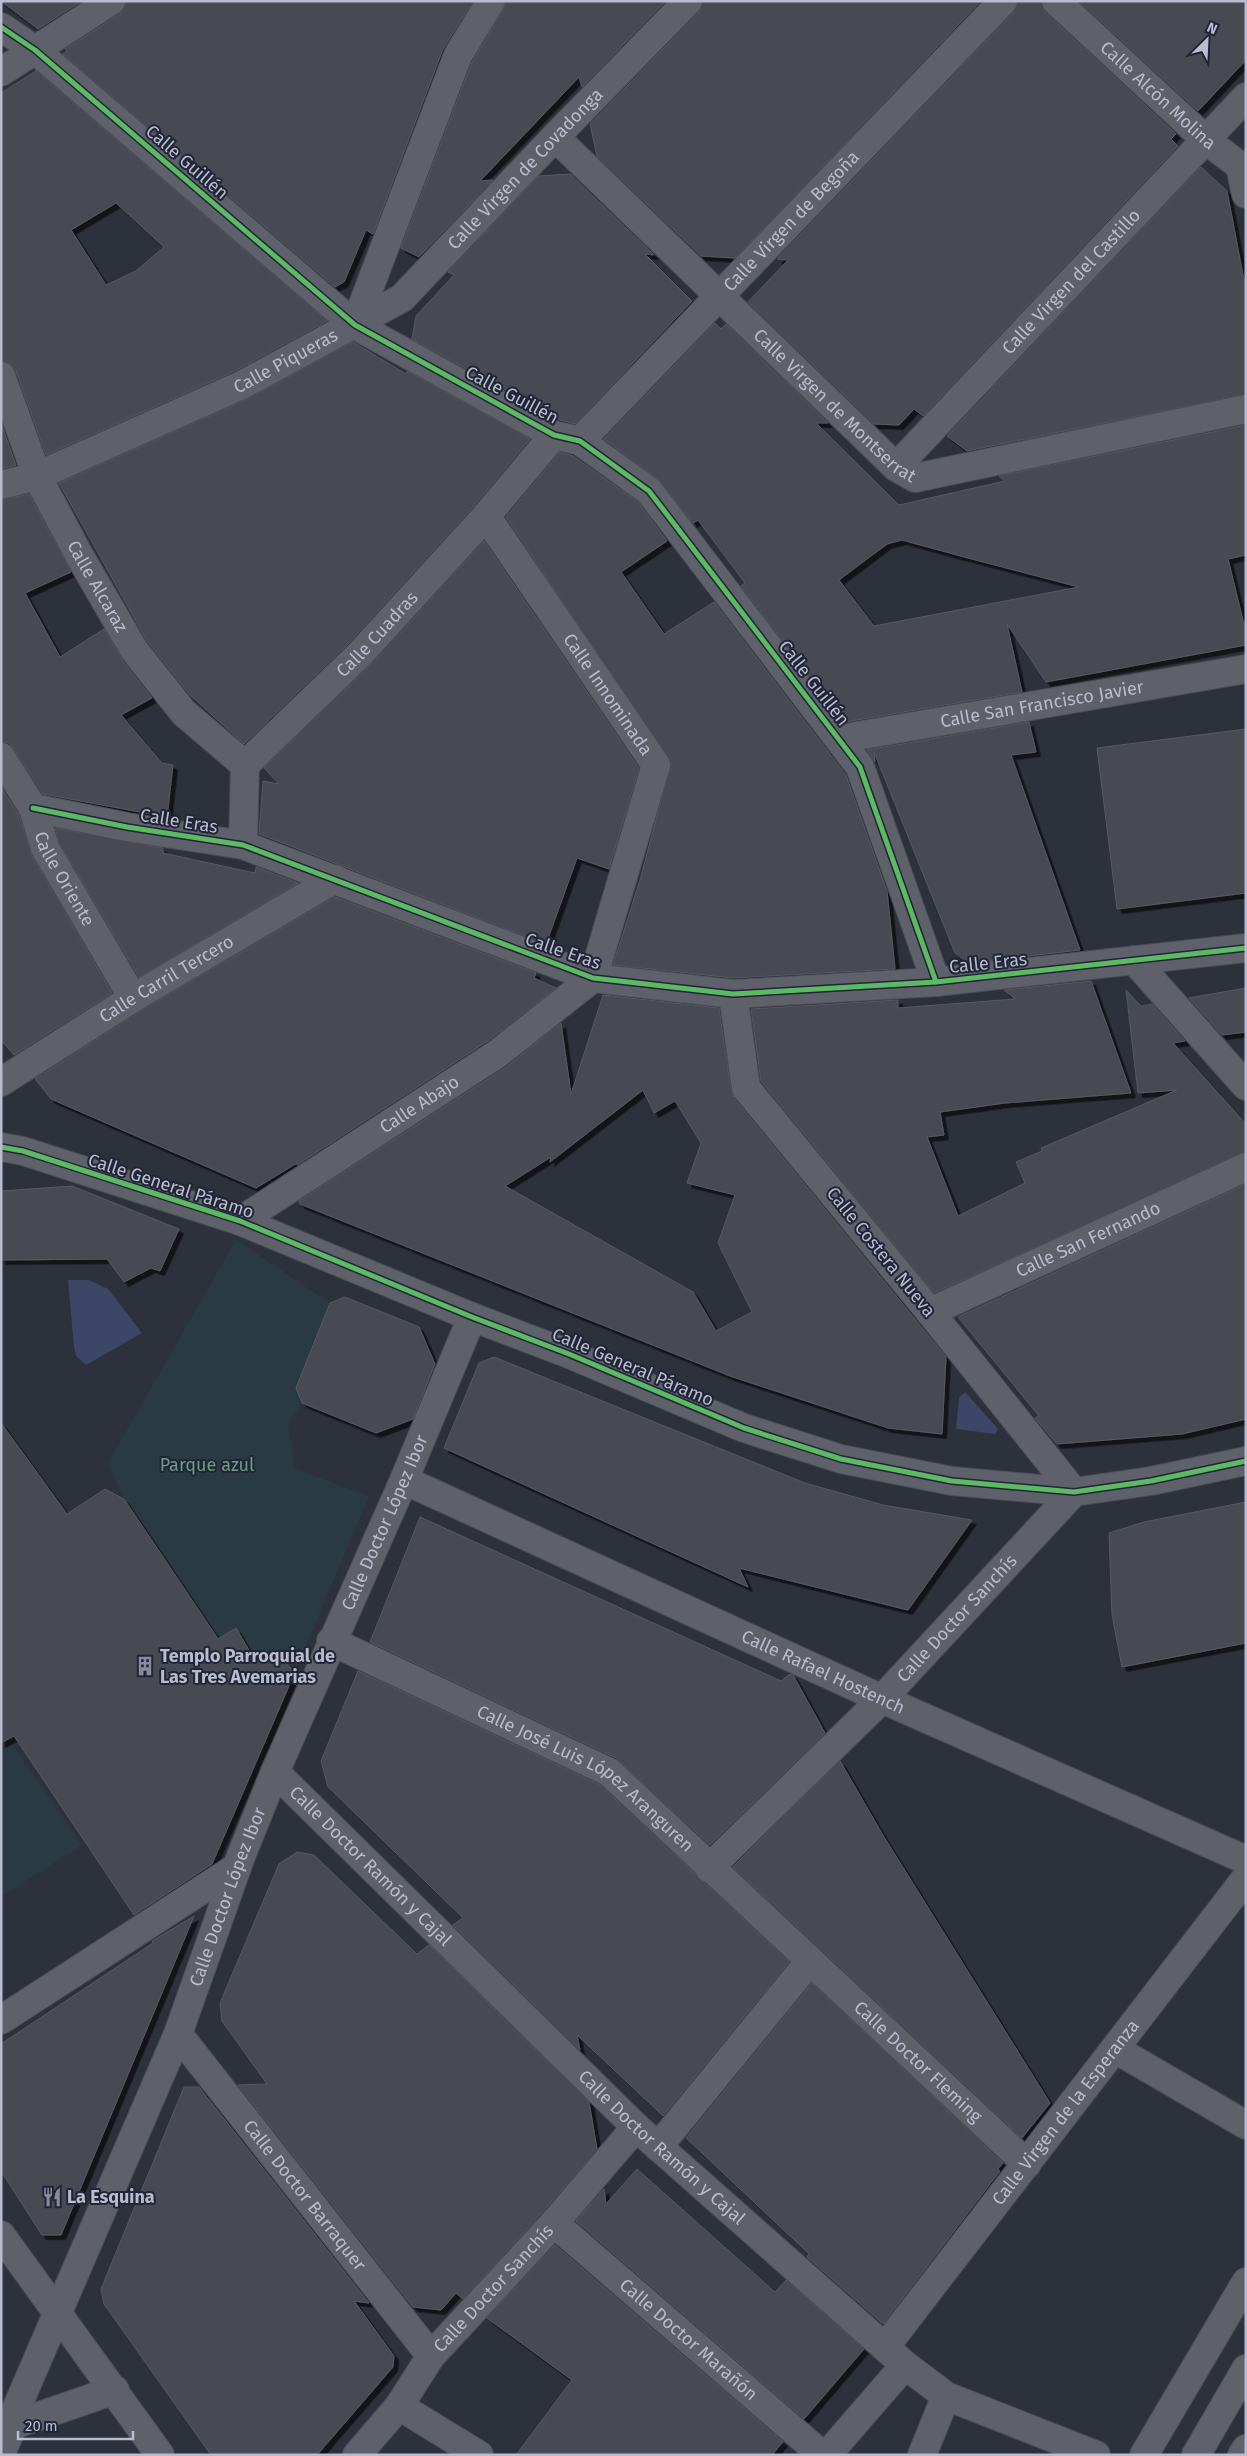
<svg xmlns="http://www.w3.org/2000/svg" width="1247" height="2456" font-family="'Fira Sans',sans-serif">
  <defs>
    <filter id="shadow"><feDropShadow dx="4.5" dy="4.5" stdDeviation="0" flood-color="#0009"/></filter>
  </defs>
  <rect width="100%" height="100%" fill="#2d313c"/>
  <g fill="#2a3a42">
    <path d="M236 1240 330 1303 296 1388 302 1403 288 1424 295 1469 369 1496 295 1672 277 1655 254 1659 236 1628 218 1639 124 1499 108 1463Z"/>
    <path d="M12 1744 82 1845 1 1897V1751Z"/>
  </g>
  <g fill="#3c4666">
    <path d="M68 1280H89L108 1289 142 1333 86 1365 76 1356 74 1347Z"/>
    <path d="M965 1392 998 1429 995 1434 956 1429 959 1398Z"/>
  </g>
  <g fill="#464952" stroke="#565963" fill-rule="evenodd" filter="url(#shadow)">
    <path d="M1 1H82L38 29Z"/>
    <path d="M126 1H473L443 49 373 234 366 230 344 282 335 287 63 54 67 51 65 49 120 14 125 9Z"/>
    <path d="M507 1H666L582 87 579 77 480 181 493 180 419 257 401 248 472 62 504 9Z"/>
    <path d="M703 1H981L735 258 701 256 597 156 590 124 699 12Z"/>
    <path d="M1018 1H1041L1045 12 1176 134 1171 139 1178 146 923 416 914 409 899 425 874 424 748 302 788 260 777 259 1014 12Z"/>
    <path d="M1079 1H1246V60L1198 111Z"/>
    <path d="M36 71 327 321 235 371 46 455 16 371 11 364 1 361V93ZM116 203 164 247 136 271 106 285 71 230Z"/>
    <path d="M1201 167 1227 191 1246 291V394L967 451 947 436Z"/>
    <path d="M570 174 654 255 645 254 692 301 575 424 560 420 412 339 416 316 454 275 448 272 539 176Z"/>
    <path d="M715 323 721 329 726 324 828 423H816L899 505 1005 481 999 476 1246 425V555L1228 559 1246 633V645L1046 682 1007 624 1022 692 845 722 741 586 745 583 698 520 693 523 658 479 604 439ZM902 540 968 558 1079 587 874 626 839 580 887 544Z"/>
    <path d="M353 342 406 374 407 371 530 439 474 506 348 644 244 744 190 695 147 641 59 483 248 399Z"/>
    <path d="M1 423 16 465 1 469Z"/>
    <path d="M560 452 573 456 638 502 667 541 621 572 664 634 714 602 846 775 887 891 895 969 733 978 613 965 640 880 671 763 506 517Z"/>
    <path d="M29 494 71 572 25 593 60 657 104 629 122 660 152 698 121 715 162 763 173 765 167 817 43 794 14 749 9 743 1 742V500Z"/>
    <path d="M484 541 639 768 609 869 577 858 546 944 259 834 263 781 279 784 264 768 370 666Z"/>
    <path d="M1029 722 1036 752 1011 755 1080 950 968 963 955 953 874 752 875 762 867 750Z"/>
    <path d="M1246 729V893L1117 909 1097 748Z"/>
    <path d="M1 787 19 815 32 856 112 993 14 1055 1 1040Z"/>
    <path d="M55 828 163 848V853L255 873 256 867 298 883 139 977 59 842Z"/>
    <path d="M335 897 536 973 534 978 556 988 488 1041 297 1165V1163L256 1188 51 1099 35 1079 141 1011Z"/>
    <path d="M1091 981 1131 1093 1005 1103 940 1112 944 1135 927 1137 958 1216 1025 1183 1016 1162 1042 1151 1041 1148 1177 1090 1138 1093 1126 990 1141 1006 1152 1004 1185 1041 1173 1043 1246 1124V1152L934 1293 761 1081 751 1009 898 1000V1008L1015 999 1004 990Z"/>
    <path d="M1246 988V1032L1222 1035 1189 998Z"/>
    <path d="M603 995 719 1008 731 1090 734 1098 946 1357 942 1434 888 1428 730 1376 300 1204 299 1201 506 1067 561 1023 571 1094ZM643 1090 654 1113 675 1101 701 1143 687 1183 735 1195 718 1243 752 1312 716 1331 693 1292 505 1186 551 1157 550 1162Z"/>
    <path d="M1246 1184V1419L1182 1434 1057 1444 1035 1418 1039 1416 958 1317Z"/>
    <path d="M72 1186 179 1229 160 1271 151 1268 124 1282 107 1259 1 1260V1191Z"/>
    <path d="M345 1297 419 1327 435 1364 413 1419 376 1433 302 1403 296 1388 330 1303Z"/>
    <path d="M494 1357 805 1483 883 1505 972 1520 908 1610 739 1568 748 1587 444 1448 479 1363Z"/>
    <path d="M1 1423 67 1514 105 1489 124 1499 218 1639 236 1628 254 1659 277 1655 295 1672 212 1864 134 1915 14 1736 1 1743Z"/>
    <path d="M1246 1502V1643L1122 1667 1112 1615 1109 1533 1144 1522Z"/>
    <path d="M420 1517 781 1681 790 1674 793 1675 825 1733 710 1845 616 1758 370 1642Z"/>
    <path d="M358 1671 600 1785 789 1962 663 2116 577 2035 580 2050 453 1925 463 1918 328 1787 321 1761Z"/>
    <path d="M840 1761 884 1837 1050 2103 1022 2138 733 1867Z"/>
    <path d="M297 1852 314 1855 417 1954 429 1945 589 2102 597 2149 542 2213 463 2299 456 2293 441 2310 413 2307 238 2085 267 2084 222 2021 220 2003 279 1864Z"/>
    <path d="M194 1916 61 2235H42L1 2171V2044L153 1943 152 1941Z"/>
    <path d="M812 1983 1003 2163 998 2169 1000 2171 883 2324 807 2257 809 2254 686 2138Z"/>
    <path d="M184 2087H199L369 2303 354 2301 394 2356 393 2367 317 2455H211L104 2304 101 2289Z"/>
    <path d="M637 2169 775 2292 786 2280 864 2349 804 2419 576 2221 604 2189 606 2204Z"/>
    <path d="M555 2245 783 2442 772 2455H516L572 2380 487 2318Z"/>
  </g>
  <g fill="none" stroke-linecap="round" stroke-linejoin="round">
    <defs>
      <g id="minor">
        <path id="s1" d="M1056 1 1206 140 1240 166 1246 194"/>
        <path d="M1 27 35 50 355 325 554 435 580 441 649 491 860 767 936 982"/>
        <path d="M1 72 111 1"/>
        <path id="s2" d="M555 137 896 467 915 478 1246 409"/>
        <path d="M355 325 458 55 491 1"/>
        <path id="s3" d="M1 376 37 476 79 555 134 650 184 713 245 765"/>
        <path id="s4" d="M580 441 1003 1"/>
        <path id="s5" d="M896 467 1246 97"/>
        <path id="s6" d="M1 485 37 476 242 385 402 298 555 137 688 1"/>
        <path id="s7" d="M486 516 656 765 593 978"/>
        <path id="s8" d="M839 739 1246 669"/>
        <path id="s9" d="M1 757 33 808 45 848 133 998"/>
        <path d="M33 808 127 827 243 845 593 978 733 994 936 982 1246 948"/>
        <path id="s10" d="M243 845 245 765 359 655 486 516 554 435"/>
        <path d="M1134 960 1246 1086"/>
        <path id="s11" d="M1 1082 133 998 335 879"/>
        <path d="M1 1147 23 1151 240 1221 472 1317 569 1354 744 1428 841 1459 952 1481 1074 1492 1151 1481 1246 1461"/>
        <path id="s12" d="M240 1221 497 1054 593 978"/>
        <path id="s13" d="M930 1312 1246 1167"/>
        <path id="s14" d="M404 1480 882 1699 1246 1860"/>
        <path id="s15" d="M331 1641 609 1772 1027 2164"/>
        <path id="s16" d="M275 1772 636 2127 905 2365 946 2396 1096 2455"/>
        <path id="s17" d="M709 1868 882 1699 1074 1492 930 1312 746 1088 733 994"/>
        <path d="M1 2020 237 1867"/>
        <path id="s18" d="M178 2034 431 2356"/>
        <path d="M1115 2049 1246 2125"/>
        <path d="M658 2147 809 1962"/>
        <path id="s19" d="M554 2223 822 2455"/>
        <path d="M1 2235 160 2455"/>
        <path id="s20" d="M885 2347 1246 1878"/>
        <path d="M399 2406 479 2455"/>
        <path d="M13 2425 115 2390"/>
        <path id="s21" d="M1 2454 13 2425 17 2407 178 2034 241 1856 275 1772 404 1480 472 1317"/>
        <path id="s22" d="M357 2455 399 2406 431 2356 554 2223 636 2127"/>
        <path d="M827 2455 905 2365"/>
        <path d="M922 2455 946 2396"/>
        <path d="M1144 2455 1246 2282"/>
      </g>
      <g id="major">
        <path d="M1196 2455 1246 2369"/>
        <path d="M1242 2455 1246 2449"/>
      </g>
    </defs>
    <use href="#minor" stroke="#4a4c55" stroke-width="30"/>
    <use href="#major" stroke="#4b4e59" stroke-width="30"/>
    <use href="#minor" stroke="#5e606a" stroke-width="28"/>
    <use href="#major" stroke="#60626b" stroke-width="28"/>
    <defs>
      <g id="cycleway">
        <path d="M1 27 35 50 355 325 554 435 580 441 649 491 860 767 936 982"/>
        <path d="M33 808 127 827 243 845 593 978 733 994 936 982 1246 948"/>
        <path d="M1 1147 23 1151 240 1221 472 1317 569 1354 744 1428 841 1459 952 1481 1074 1492 1151 1481 1246 1461"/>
      </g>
    </defs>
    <use href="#cycleway" stroke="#202537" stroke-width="8"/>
    <use href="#cycleway" stroke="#5cba63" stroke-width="5"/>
  </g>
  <defs>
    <symbol id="building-bare" viewBox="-9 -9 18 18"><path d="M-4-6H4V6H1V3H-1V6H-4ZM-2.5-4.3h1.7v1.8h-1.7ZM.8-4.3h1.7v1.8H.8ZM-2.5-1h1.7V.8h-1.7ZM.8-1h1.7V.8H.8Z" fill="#888b9a" stroke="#202537" stroke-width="2.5" paint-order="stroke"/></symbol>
    <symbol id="restaurant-bare" viewBox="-9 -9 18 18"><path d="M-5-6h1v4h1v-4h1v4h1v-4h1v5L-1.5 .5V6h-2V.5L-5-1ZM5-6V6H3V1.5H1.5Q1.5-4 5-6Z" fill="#888b9a" stroke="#202537" stroke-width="2.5" paint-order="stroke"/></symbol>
  </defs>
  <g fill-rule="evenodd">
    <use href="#building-bare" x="131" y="1652" width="28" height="28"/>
    <use href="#restaurant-bare" x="38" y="2183" width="28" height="28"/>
  </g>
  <g text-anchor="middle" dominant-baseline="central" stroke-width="4" stroke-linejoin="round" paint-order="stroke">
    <g font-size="18" fill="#b9bccc" stroke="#202537">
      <text stroke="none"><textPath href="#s1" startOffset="139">Calle Alcón Molina</textPath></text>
      <text transform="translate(187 162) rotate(41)">Calle Guillén</text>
      <text stroke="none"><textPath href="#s6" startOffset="622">Calle Virgen de Covadonga</textPath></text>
      <text stroke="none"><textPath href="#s4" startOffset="305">Calle Virgen de Begoña</textPath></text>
      <text stroke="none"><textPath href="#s5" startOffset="255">Calle Virgen del Castillo</textPath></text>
      <text stroke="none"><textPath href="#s6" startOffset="311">Calle Piqueras</textPath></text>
      <text transform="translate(512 395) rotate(28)">Calle Guillén</text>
      <text stroke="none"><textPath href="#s2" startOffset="388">Calle Virgen de Montserrat</textPath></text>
      <text stroke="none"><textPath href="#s3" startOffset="232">Calle Alcaraz</textPath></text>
      <text stroke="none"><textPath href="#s10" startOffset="266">Calle Cuadras</textPath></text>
      <text transform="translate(814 683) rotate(52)">Calle Guillén</text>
      <text stroke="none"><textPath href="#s7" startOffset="216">Calle Innominada</textPath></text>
      <text stroke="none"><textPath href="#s8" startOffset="206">Calle San Francisco Javier</textPath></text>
      <text transform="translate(179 821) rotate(9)">Calle Eras</text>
      <text stroke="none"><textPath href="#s9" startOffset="138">Calle Oriente</textPath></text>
      <text transform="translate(563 951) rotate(19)">Calle Eras</text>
      <text transform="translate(988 963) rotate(-6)">Calle Eras</text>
      <text stroke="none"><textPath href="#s11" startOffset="195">Calle Carril Tercero</textPath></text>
      <text stroke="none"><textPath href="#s12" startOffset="214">Calle Abajo</textPath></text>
      <text transform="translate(171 1186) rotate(18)">Calle General Páramo</text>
      <text stroke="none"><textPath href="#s13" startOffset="174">Calle San Fernando</textPath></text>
      <text transform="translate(881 1252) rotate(51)">Calle Costera Nueva</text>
      <text transform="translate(633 1367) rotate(23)">Calle General Páramo</text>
      <text stroke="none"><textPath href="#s21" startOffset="1008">Calle Doctor López Ibor</textPath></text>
      <text stroke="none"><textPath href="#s17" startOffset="352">Calle Doctor Sanchís</textPath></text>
      <text stroke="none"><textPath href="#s14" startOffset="461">Calle Rafael Hostench</textPath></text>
      <text stroke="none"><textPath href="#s15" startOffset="291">Calle José Luis López Aranguren</textPath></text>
      <text stroke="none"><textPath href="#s16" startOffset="134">Calle Doctor Ramón y Cajal</textPath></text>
      <text stroke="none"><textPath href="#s21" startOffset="602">Calle Doctor López Ibor</textPath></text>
      <text stroke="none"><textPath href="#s15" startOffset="731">Calle Doctor Fleming</textPath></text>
      <text stroke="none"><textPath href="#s20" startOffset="296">Calle Virgen de la Esperanza</textPath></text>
      <text stroke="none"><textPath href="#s16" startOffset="539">Calle Doctor Ramón y Cajal</textPath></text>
      <text stroke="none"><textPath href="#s18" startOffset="205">Calle Doctor Barraquer</textPath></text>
      <text stroke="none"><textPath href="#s22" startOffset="216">Calle Doctor Sanchís</textPath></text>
      <text stroke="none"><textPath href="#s19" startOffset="178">Calle Doctor Marañón</textPath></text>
    </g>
    <g font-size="18" fill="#709c82" stroke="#202537">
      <text x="207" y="1465">Parque azul</text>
    </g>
    <g font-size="18" font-weight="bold" fill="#b9bccc" stroke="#202537" text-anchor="start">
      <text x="160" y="1656">Templo Parroquial de<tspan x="160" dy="21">Las Tres Avemarias</tspan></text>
      <text x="67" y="2197">La Esquina</text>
    </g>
  </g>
  <rect width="1247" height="2456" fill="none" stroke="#b9bccc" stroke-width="5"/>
  <g transform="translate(1207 40) rotate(24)" stroke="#202537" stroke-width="4" paint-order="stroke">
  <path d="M0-4L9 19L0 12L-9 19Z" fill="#b9bccc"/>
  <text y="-8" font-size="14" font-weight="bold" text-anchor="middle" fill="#b9bccc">N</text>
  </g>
  <path d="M18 2431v8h115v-8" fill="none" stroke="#b9bccc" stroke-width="2.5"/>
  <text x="25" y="2431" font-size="15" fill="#b9bccc" stroke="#202537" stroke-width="4" paint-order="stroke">20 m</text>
</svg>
